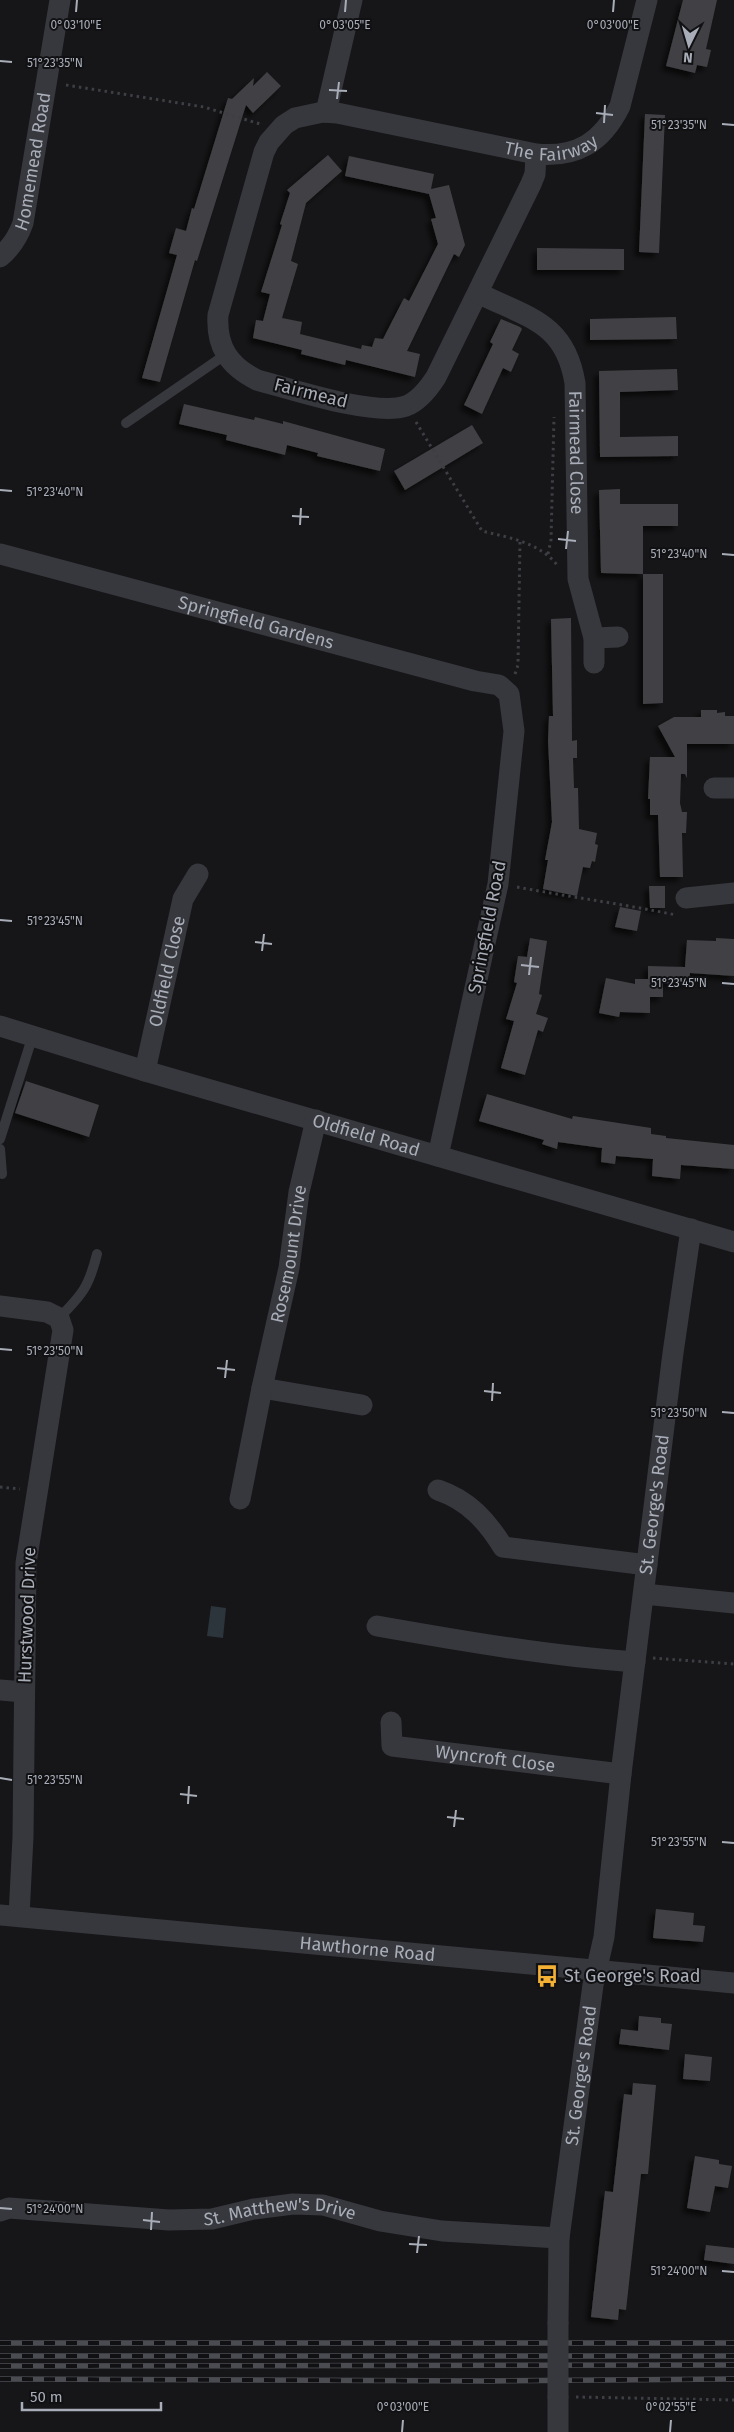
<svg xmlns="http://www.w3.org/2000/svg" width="734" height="2432" font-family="'Fira Sans',sans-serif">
  <defs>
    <filter id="shadow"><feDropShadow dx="-4.5" dy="4.5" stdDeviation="2.5" flood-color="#0009"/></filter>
  </defs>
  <rect width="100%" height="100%" fill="#161618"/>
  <path fill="#2c353c" d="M211 1606 226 1608 223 1638 207 1636Z"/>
  <g fill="#404145" filter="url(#shadow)">
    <path d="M683 0H717L706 49 711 50 707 67 697 65 695 73 666 66Z"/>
    <path d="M267 72 281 86 253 113 246 105 197 261 195 260 160 382 142 378 177 255 169 253 176 228 186 231 192 208 194 209 228 98 232 99 254 78 253 86Z"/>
    <path d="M645 114 665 115 659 253 639 252Z"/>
    <path d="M328 155 342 171 306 203 291 261 298 264 282 318 302 322 300 334 361 349 362 345 372 347 375 338 383 339 404 298 409 301 438 244 431 219 436 218 429 194 345 176 349 156 434 174 431 189 449 185 465 245 459 257 454 254 407 351 420 354 415 377 346 360 345 365 301 354 302 350 253 338 256 320 263 321 270 294 261 292 282 225 280 224 290 193 287 190Z"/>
    <path d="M537 248 624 249V270H537Z"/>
    <path d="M676 317 677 339 590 340V319Z"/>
    <path d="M501 319 520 327 522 329 512 350 519 354 511 372 503 368 482 414 464 405 493 344 490 342Z"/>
    <path d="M677 369 678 390 620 392V437L678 436V456L600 457 599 371Z"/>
    <path d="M184 404 254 420 255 417 283 424V421L385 449 380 471 317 456 318 453 287 445 285 455 226 440 227 435 179 424Z"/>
    <path d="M472 425 483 443 405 490 394 471Z"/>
    <path d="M620 489V504H678V526H643V574L601 573 599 490Z"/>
    <path d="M643 574H663V703L643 704Z"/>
    <path d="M571 618 572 741 577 740V758H573L574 788H578L579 829 597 833 595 844 598 845 595 862 592 861 590 868 583 867 577 896 543 889 548 860H545L552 822 548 741 549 716H553L551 619Z"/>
    <path d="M701 710H717V713L725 712V716H734V744H687V778L685 774H681L680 803 682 812H687L686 833H682L683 877H660L658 815H650V799H648L650 757H675L658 726 674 717H701Z"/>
    <path d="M649 886H665V908H650Z"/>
    <path d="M620 907 641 911 637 931 615 927Z"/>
    <path d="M530 938 547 941 539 994 542 995 536 1014 548 1018 543 1032 538 1030 525 1075 501 1068 514 1021 506 1019 517 983 514 982 518 956 527 957Z"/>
    <path d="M716 938 734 939V976L690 973 689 982H681V984L663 983V997H650V1013L620 1012 619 1017 599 1013 606 978 635 984V979H648V966L685 967 687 940 716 941Z"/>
    <path d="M26 1081 99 1105 89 1137 15 1113Z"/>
    <path d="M487 1094 572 1119 573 1116 651 1128V1134L666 1136V1138L734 1145V1169L681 1165 680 1179 652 1176 653 1159 616 1156 615 1164 601 1162 602 1148 558 1142 557 1149 542 1144 544 1140 479 1121Z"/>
    <path d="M656 1909 694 1913 693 1925 705 1926 703 1942 653 1938Z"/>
    <path d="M639 2016 661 2018V2023L672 2024 669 2050 619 2044 621 2029 638 2031Z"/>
    <path d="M685 2054 712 2057 710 2081 683 2079Z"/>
    <path d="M633 2083 656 2085 648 2174H641L626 2310 619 2309 618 2320 591 2317 605 2191 613 2192 624 2094 632 2095Z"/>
    <path d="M695 2156 719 2160V2164L732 2166 728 2188 715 2186 710 2212 687 2208Z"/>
    <path d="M706 2245 734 2248V2264L704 2260Z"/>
  </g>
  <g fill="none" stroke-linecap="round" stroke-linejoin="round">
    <g stroke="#3d3f44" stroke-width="3" stroke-dasharray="2.5 4" stroke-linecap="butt">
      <path d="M66 85 204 107 260 124"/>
      <path d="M416 422 482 531C510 538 539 542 558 566"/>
      <path d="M548 554 551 540 554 417"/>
      <path d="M515 674 518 665 520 540"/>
      <path d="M517 887C570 897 623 904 676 915"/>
      <path d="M0 1487 20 1489"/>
      <path d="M653 1658 734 1664"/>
      <path d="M576 2397 734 2400"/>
    </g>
    <g stroke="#37383d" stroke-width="10">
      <path d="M126 423 225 355"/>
      <path d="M0 1139 33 1035"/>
      <path d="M0 1149 2 1174"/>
      <path d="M59 1318C83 1294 89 1286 97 1254"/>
    </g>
    <g stroke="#37383d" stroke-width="21">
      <path d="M326 112 352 0"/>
      <path id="s1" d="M536 154 535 174 531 184 436 377C429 388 419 401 406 406 375 417 291 389 257 380 229 366 216 347 218 315L264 152 269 142 284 125 295 118 323 112 337 113 536 154C577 158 602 142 620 106L647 0"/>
      <path id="s2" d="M0 257C12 247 18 237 23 223L60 0"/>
      <path id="s3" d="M478 293C528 318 565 322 575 383L578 579 594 638V663"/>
      <path id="s4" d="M0 554 475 681 499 685 509 694 514 731 498 884 438 1156"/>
      <path d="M594 638 618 637"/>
      <path d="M714 788H734"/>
      <path d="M686 898 734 893"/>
      <path id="s5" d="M0 1026 145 1071 734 1242"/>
      <path id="s6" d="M145 1071 183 899 198 874"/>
      <path d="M0 1306 47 1312 59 1318 63 1330 26 1563 23 1837 19 1916"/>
      <path d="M262 1388 362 1405"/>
      <path d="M438 1490C468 1500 487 1521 503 1547L647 1565"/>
      <path id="s7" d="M240 1499 262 1388 289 1268 299 1192 316 1120"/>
      <path d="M644 1594 734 1603"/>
      <path d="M377 1626C462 1641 549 1656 635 1662"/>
      <path d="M0 1690 24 1692"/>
      <path id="s8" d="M391 1722 392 1746 621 1774"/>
      <path id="s9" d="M0 1915 734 1983"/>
      <path id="s10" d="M0 2211 9 2208 169 2220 212 2219 254 2209 293 2204 323 2205 380 2221 442 2231 559 2238"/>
      <path id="s11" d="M558 2323 559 2238 593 1985 604 1937 621 1774 673 1353 691 1229"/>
      <path d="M558 2397V2432"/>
    </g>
    <defs>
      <g id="rail">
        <path d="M0 2343H734"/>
        <path d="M0 2356H734"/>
        <path d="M0 2366 734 2365"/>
        <path d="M0 2379 488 2381 734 2379"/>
      </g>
    </defs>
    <use href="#rail" stroke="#4a4c52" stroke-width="5.5"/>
    <use href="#rail" stroke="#111113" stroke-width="4" stroke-dasharray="11" stroke-linecap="butt"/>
    <path stroke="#37383d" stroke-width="21" d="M558 2323V2397"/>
  </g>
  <path fill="none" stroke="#a8adb8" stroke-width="2" d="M76 12 77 0M345 12 346 0M613 12 614 0M0 61 12 62M329 90 347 91M337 99 339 82M596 113 613 115M604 123 605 105M722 124 734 125M0 490 12 491M292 516 309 517M300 525 301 508M558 539 576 541M566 549 568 531M722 554 734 555M0 920 12 921M255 942 272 944M262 951 264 934M521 965 539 967M529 975 531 957M722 983 734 984M0 1349 12 1350M217 1368 235 1370M225 1378 227 1360M484 1391 501 1393M492 1401 493 1383M722 1412 734 1413M0 1778 12 1780M180 1794 197 1796M188 1804 189 1786M447 1817 464 1819M454 1827 456 1810M722 1842 734 1843M0 2208 12 2209M143 2220 160 2222M151 2230 152 2212M409 2244 427 2245M417 2253 419 2236M722 2271 734 2272M402 2432 403 2420M670 2432 671 2420"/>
  <defs>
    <symbol id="bus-bare" viewBox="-9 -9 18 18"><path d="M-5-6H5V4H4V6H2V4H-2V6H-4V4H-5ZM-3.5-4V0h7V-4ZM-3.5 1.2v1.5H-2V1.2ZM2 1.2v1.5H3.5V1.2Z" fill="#f2b134" stroke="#111113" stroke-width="2.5" paint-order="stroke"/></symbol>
  </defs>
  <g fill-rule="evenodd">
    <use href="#bus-bare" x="531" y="1960" width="32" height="32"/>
  </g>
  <g text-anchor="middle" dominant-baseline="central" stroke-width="4" stroke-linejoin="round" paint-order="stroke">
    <g font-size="18" fill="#a8adb8" stroke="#111113">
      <text stroke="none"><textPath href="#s1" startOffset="1000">The Fairway</textPath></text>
      <text stroke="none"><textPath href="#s2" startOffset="104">Homemead Road</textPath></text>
      <text transform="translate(311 393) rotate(14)">Fairmead</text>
      <text stroke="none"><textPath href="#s3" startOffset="210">Fairmead Close</textPath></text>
      <text stroke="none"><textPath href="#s4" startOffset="265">Springfield Gardens</textPath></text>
      <text transform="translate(487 927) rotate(-79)">Springfield Road</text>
      <text stroke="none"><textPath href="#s6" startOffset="102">Oldfield Close</textPath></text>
      <text stroke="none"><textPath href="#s5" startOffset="382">Oldfield Road</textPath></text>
      <text stroke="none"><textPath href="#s7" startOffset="250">Rosemount Drive</textPath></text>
      <text stroke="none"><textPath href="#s11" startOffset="825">St. George's Road</textPath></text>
      <text transform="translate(27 1615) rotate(-88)">Hurstwood Drive</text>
      <text stroke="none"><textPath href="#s8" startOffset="128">Wyncroft Close</textPath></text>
      <text stroke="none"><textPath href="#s9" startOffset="369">Hawthorne Road</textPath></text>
      <text stroke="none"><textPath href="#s11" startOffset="249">St. George's Road</textPath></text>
      <text stroke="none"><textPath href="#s10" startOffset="282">St. Matthew's Drive</textPath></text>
    </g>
    <g font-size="18" fill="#a8adb8" stroke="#111113" text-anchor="start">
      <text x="564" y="1976">St George's Road</text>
    </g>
  </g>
  <g font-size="12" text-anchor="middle" fill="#a8adb8" stroke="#111113" stroke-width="4" stroke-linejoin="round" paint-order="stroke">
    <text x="76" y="29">0°03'10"E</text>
    <text x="345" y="29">0°03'05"E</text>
    <text x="613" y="29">0°03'00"E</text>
    <text x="55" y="67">51°23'35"N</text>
    <text x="679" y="129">51°23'35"N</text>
    <text x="55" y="496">51°23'40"N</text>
    <text x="679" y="558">51°23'40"N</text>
    <text x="55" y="925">51°23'45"N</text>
    <text x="679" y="987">51°23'45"N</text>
    <text x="55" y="1355">51°23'50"N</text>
    <text x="679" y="1417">51°23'50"N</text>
    <text x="55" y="1784">51°23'55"N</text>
    <text x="679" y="1846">51°23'55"N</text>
    <text x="55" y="2213">51°24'00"N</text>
    <text x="679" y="2275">51°24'00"N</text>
    <text x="403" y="2411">0°03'00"E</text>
    <text x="671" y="2411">0°02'55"E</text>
  </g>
  <g transform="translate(689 45) rotate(185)" stroke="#111113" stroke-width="4" paint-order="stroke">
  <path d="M0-4L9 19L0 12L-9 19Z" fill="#a8adb8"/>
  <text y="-8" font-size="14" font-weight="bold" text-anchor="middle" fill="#a8adb8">N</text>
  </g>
  <path d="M22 2402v8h139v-8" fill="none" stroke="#a8adb8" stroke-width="2.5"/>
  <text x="30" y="2402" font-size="15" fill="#a8adb8" stroke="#111113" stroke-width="4" paint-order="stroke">50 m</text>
</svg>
